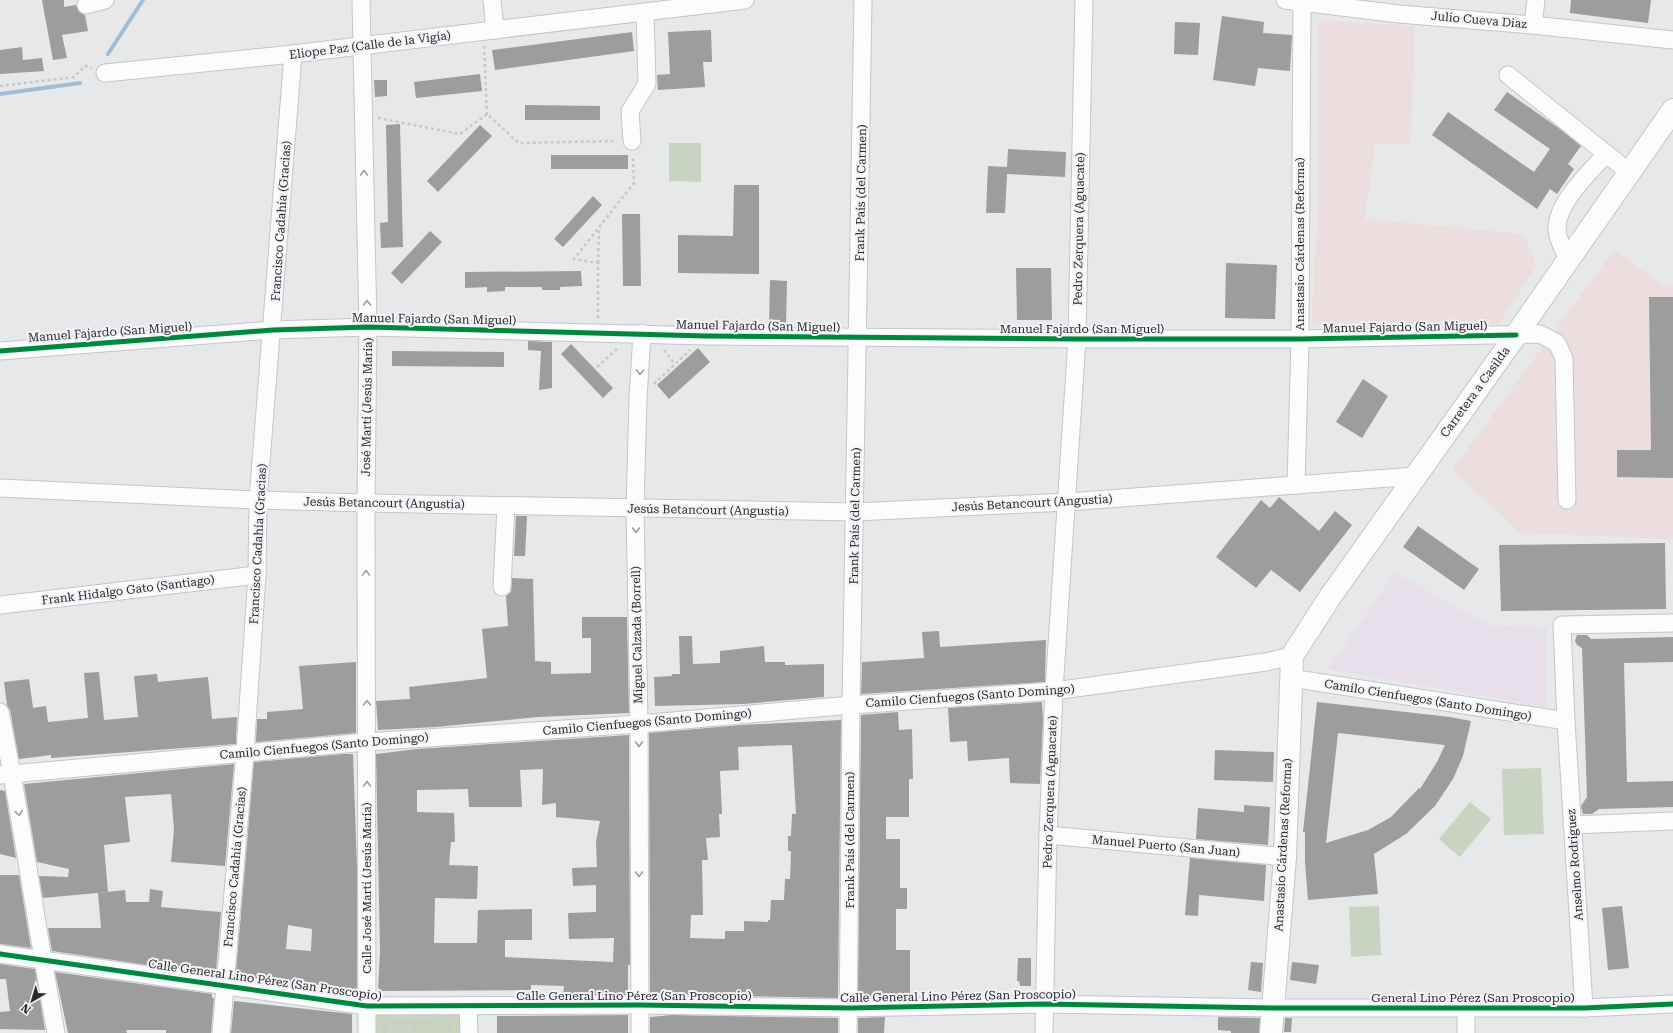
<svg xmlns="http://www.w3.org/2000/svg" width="1673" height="1033" font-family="'Roboto Serif',serif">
  <rect width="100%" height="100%" fill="#e7e8e9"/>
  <path fill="#e7dfe9" d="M1395 573 1488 625 1547 628 1545 707 1328 669Z"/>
  <g fill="#ecdedf">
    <path d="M1319 20 1414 26 1411 144 1375 143 1365 219 1523 234 1537 265 1499 324 1311 325 1318 215Z"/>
    <path d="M1614 250 1662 284 1673 285V539L1521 533 1452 470Z"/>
  </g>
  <g fill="#c9d3c1">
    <path d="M669 143H701V182L669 181Z"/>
    <path d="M1541 768 1544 834 1504 835 1502 769Z"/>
    <path d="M1470 802 1491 819 1460 857 1439 839Z"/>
    <path d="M1379 906 1381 955 1351 957 1349 907Z"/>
    <rect x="374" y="1013" width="87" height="20"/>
  </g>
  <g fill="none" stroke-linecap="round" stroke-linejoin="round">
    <g stroke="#a2bdd2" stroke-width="4">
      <path d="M108 54 143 0"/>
      <path d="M0 94 80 83"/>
    </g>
  </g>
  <g fill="#9d9d9e" fill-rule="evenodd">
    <path d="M42 0H64V7L76 5 79 12 85 15 88 31 62 35 67 58 53 60Z"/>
    <path d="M1571 0H1651L1648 23 1570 13Z"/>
    <path d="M1222 16 1264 22 1263 33 1292 35 1290 71 1258 68 1255 86 1213 80Z"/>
    <path d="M1175 22 1200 23 1198 55 1174 54Z"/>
    <path d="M711 30 712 62H703L705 87 658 90 657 75 670 74 668 32Z"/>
    <path d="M632 32 634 51 495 70 492 50Z"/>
    <path d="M22 47 23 60 42 58 44 71 0 74V50Z"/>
    <path d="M480 74 482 91 416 98 414 82Z"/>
    <path d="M374 80H387V96L375 97Z"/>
    <path d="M1507 92 1560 129 1581 146 1568 164 1574 169 1557 194 1550 189 1537 209 1432 135 1448 112 1534 172 1550 149 1494 110Z"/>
    <path d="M525 105 600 106V120H525Z"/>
    <path d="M400 124 403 247 381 248 380 223 388 222 386 125Z"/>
    <path d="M480 125 492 136 438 192 427 181Z"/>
    <path d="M1008 149 1066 152 1065 177 1007 174 1005 213H986L988 166 1007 167Z"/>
    <rect x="551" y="155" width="77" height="14"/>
    <path d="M734 185H759V274L678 273V235L733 236Z"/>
    <path d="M593 196 602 205 563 247 554 239Z"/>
    <path d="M622 214H640L641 286H623Z"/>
    <path d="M430 231 442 242 402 284 391 273Z"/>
    <path d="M1226 263 1277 265 1275 319 1225 318Z"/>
    <path d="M1016 268H1051L1052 320H1017Z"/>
    <path d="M581 271 582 286 560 287V290H542V287H505V291L487 292V287L465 288V272Z"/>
    <path d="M770 280 787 281 786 324H769Z"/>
    <path d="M1649 297H1673V478L1617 477V450H1651Z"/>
    <path d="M528 341 552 342V388L539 390 541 351 528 350Z"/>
    <path d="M571 344 613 388 603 398 561 354Z"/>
    <path d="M698 348 710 362 669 399 657 385Z"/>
    <path d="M392 351 504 352V367L392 366Z"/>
    <path d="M1363 379 1388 396 1362 438 1336 422Z"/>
    <path d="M1279 497 1319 531 1335 511 1352 525 1300 592 1271 570 1256 588 1216 557 1261 500 1270 508Z"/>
    <path d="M516 516H527L525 556H514Z"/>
    <path d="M1418 526 1479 569 1464 590 1403 547Z"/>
    <path d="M1665 543 1666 609 1501 611 1499 545Z"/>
    <path d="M512 578 533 579 535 661 551 662V674L591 673V638H582V617H627L629 713 538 717 436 727 378 730 376 701 410 699 409 687 487 678 482 629 508 626 506 596 511 592Z"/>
    <path d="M939 631 940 647 1046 640 1045 682 861 694 862 662 924 658 922 632Z"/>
    <path d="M1577 635H1587L1591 639 1673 637V662L1624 663 1627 782 1673 781V807L1599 809 1592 814H1583L1581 806 1587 797 1582 648 1577 645 1575 641Z"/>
    <path d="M679 636H692L693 664 720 663V651L764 646 765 662H785V665L824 664V697L743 704 655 706 654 677 672 676V674H680Z"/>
    <path d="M356 662V733L256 742 257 719H267V712L303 709 299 666Z"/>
    <path d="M99 672 104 720 138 717 134 676 157 674 158 682 208 677 212 719 237 717 236 744 51 758V755L19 759 10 710 7 705 4 682 29 679 33 708 46 706 48 722 88 718 84 673Z"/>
    <path d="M1042 702 1043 719 1040 784 1010 783 1009 758 968 761 967 741 950 742 948 708Z"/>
    <path d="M1317 702 1450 717 1471 721 1463 756 1453 779 1435 806 1406 834 1374 854 1378 894 1308 900 1305 863V832H1303ZM1338 733 1445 745 1437 762 1420 789 1419 788 1391 817 1368 830 1326 843Z"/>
    <path d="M898 712 899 730 912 729 913 779H909V817H886V839H900V888H907V909H896V950H910V997L858 998 861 715Z"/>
    <path d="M841 720 838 998 738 996V995L650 994 649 733 741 725ZM792 745 796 814H792L791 836H788V851H791L790 879H785L784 900H771L770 920H768V922L744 921V931H725V939L690 938 691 915H703L702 860H708L706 838 720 837 719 814H722L720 771 739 770 738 747Z"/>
    <path d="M629 735 630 965H628V995H563L564 986 531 985V990L378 991 380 950 376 754 417 749ZM543 769 542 805 556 803V817L600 821 596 841 597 867 572 868 573 886 596 885V912L568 913 569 939 614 938 613 962 505 957V940H532V909L478 910 477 943H434L435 898 477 899 478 866 449 865 451 842H455L454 813 417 812V790L468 789 469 807H522L520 770Z"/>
    <path d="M1215 750 1274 752 1273 782 1214 780Z"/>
    <path d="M344 754H353L357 867V991L319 985 265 981 236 972 254 762ZM288 925 312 929 311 951 286 949Z"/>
    <path d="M234 764 225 866 171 862 174 829 171 794 125 797 130 842 104 845 108 892 43 898 39 876 68 877 69 869 37 862 24 784Z"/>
    <path d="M0 790 5 791 16 858 0 854Z"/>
    <path d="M1244 805 1270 807 1268 845 1196 839 1198 808 1244 812Z"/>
    <path d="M1190 858 1266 865 1264 901 1199 895 1198 916 1185 915Z"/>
    <path d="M0 875H19L31 948 0 944Z"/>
    <path d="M150 889 163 891 161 907 221 912 216 972 174 969 52 951 48 928H101L98 893 125 890 126 902H149Z"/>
    <path d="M1622 906 1629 968 1608 970 1602 908Z"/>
    <path d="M1018 958H1031V986H1020L1019 981H1017Z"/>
    <path d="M1251 962 1263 963 1261 992 1248 990Z"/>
    <path d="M1292 962 1319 965 1316 984 1290 980Z"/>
    <path d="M0 964 35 969 45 1030 0 1029V1012L10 1011 6 979H0Z"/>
    <path d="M55 972 212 994V998H214L211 1033H166V1030H126L127 1033H68Z"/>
    <path d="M234 1001 352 1014V1033H231Z"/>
    <path d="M628 1015V1033H497V1016Z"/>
    <path d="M672 1015 838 1018V1033H650V1017Z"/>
    <path d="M885 1017 884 1033H858V1018Z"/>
    <path d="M1218 1017 1260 1018 1259 1033H1231V1031L1218 1030Z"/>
    <path d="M1285 1018H1292L1291 1032H1284Z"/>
  </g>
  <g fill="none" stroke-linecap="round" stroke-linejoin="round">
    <defs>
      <g id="minor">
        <path d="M361 0 368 327 366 503 367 1033"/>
        <path d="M492 0 495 30"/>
        <path d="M1285 0 1399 14 1533 25 1673 40"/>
        <path d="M86 5 105 0"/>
        <path d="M1533 25 1536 0"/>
        <path d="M105 73 293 54 745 0"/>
        <path d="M1508 75 1629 172"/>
        <path d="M632 141 630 111 647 84 645 12"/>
        <path d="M1568 259C1564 251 1558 240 1557 230 1556 203 1589 173 1606 154"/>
        <path d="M0 351 273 330 368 327 706 336 1077 339H1300L1540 334 1557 343 1564 358 1567 500"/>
        <path d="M1296 485 1300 339 1302 3"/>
        <path d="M0 488 258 500 366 503 855 512 1067 502 1416 476"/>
        <path d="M502 587 506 506"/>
        <path d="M0 605 257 575"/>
        <path d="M1291 678 1566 721"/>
        <path d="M0 712C22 819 36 926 56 1033"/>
        <path d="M0 775 367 742 639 724 851 705 1054 691 1266 662 1292 656"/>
        <path d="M1572 825 1673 821"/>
        <path d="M1048 835 1285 857"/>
        <path d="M0 954 367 1006 639 1005 850 1008 1044 1004 1272 1008H1584L1673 1004"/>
        <path d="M468 1006 469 1033"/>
        <path d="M1466 1007V1033"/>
        <path d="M1584 1008 1566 721 1562 625 1673 623"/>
        <path d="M221 1033 245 752 257 575 258 500 293 54"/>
        <path d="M640 1033 639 724 635 509 638 399 642 333"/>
        <path d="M848 1033 851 705 863 0"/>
        <path d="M1044 1033 1048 835 1054 691 1077 339 1084 0"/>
      </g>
      <path id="major" d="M1271 1033 1285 857 1292 656 1330 597 1516 335 1673 110"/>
    </defs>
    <use href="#minor" stroke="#c5c6c7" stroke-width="19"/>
    <use href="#major" stroke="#c5c6c7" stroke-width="24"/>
    <g stroke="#c8c8c8" stroke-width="2.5" stroke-dasharray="3 3" stroke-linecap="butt">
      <path d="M484 46 487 114"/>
      <path d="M0 86 74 77 85 66 92 68"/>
      <path d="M378 118 460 134 487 114 519 143 617 141"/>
      <path d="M598 263 599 228"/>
      <path d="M598 318V263L574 259 634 183 633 156"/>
      <path d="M664 350 675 364"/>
      <path d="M597 367 618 348"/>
      <path d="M654 384 690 350"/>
      <path d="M415 1022V1033"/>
      <path d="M385 1033V1023L449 1024V1033"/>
    </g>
    <use href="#minor" stroke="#fbfcfc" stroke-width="17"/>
    <use href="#major" stroke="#fbfcfc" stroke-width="22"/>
    <defs>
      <g id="cycleway">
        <path d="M0 351 273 330 368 327 706 336 1077 339H1300L1516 335"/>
        <path d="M0 954 367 1006 639 1005 850 1008 1044 1004 1272 1008H1584L1673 1004"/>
      </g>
    </defs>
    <use href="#cycleway" stroke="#f3f4f8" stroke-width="8"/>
    <use href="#cycleway" stroke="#00873e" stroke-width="5"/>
  </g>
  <defs><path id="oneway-chevron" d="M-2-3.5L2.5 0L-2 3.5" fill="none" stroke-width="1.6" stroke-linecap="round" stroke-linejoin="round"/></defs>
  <g stroke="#9c9e9e">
    <use href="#oneway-chevron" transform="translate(364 173) rotate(-91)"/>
    <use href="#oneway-chevron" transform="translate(367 303) rotate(-91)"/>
    <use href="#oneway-chevron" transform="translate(640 372) rotate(93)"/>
    <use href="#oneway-chevron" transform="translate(636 530) rotate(89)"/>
    <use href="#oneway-chevron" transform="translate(366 573) rotate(-90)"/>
    <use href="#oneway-chevron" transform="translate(367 703) rotate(-90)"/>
    <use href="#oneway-chevron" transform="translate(639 744) rotate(90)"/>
    <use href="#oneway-chevron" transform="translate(367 784) rotate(-90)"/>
    <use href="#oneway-chevron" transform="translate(19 813) rotate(81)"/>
    <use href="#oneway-chevron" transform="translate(639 874) rotate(90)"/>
  </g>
  <g text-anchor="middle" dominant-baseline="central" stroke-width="4" stroke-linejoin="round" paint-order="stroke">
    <g font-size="12" fill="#292a2b" stroke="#f3f4f8">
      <text transform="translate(1479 20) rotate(5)">Julio Cueva Diaz</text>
      <text transform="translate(370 45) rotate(-7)">Eliope Paz (Calle de la Vigía)</text>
      <text transform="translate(861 193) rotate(-89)">Frank País (del Carmen)</text>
      <text transform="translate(281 221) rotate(-86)">Francisco Cadahía (Gracias)</text>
      <text transform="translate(1079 229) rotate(-89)">Pedro Zerquera (Aguacate)</text>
      <text transform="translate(1300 244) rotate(-90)">Anastasio Cárdenas (Reforma)</text>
      <text transform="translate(434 319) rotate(1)">Manuel Fajardo (San Miguel)</text>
      <text transform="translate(758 326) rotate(1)">Manuel Fajardo (San Miguel)</text>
      <text transform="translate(1405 327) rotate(-1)">Manuel Fajardo (San Miguel)</text>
      <text x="1082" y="329">Manuel Fajardo (San Miguel)</text>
      <text transform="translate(110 332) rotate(-4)">Manuel Fajardo (San Miguel)</text>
      <text transform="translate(1475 392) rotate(-54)">Carretera a Casilda</text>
      <text transform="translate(367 407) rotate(-89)">José Martí (Jesús María)</text>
      <text transform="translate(384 503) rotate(1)">Jesús Betancourt (Angustia)</text>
      <text transform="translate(1032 503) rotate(-3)">Jesús Betancourt (Angustia)</text>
      <text transform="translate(708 510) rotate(1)">Jesús Betancourt (Angustia)</text>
      <text transform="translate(855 516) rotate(-89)">Frank País (del Carmen)</text>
      <text transform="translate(258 544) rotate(-87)">Francisco Cadahía (Gracias)</text>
      <text transform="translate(128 590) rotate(-7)">Frank Hidalgo Gato (Santiago)</text>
      <text transform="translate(637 635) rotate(-91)">Miguel Calzada (Borrell)</text>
      <text transform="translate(970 696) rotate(-4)">Camilo Cienfuegos (Santo Domingo)</text>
      <text transform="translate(1428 700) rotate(9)">Camilo Cienfuegos (Santo Domingo)</text>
      <text transform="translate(647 722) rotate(-5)">Camilo Cienfuegos (Santo Domingo)</text>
      <text transform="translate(324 746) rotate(-5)">Camilo Cienfuegos (Santo Domingo)</text>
      <text transform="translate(1050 792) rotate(-88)">Pedro Zerquera (Aguacate)</text>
      <text transform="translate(850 840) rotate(-90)">Frank País (del Carmen)</text>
      <text transform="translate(1283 845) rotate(-87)">Anastasio Cárdenas (Reforma)</text>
      <text transform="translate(1166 846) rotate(5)">Manuel Puerto (San Juan)</text>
      <text transform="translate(1575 865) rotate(-94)">Anselmo Rodríguez</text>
      <text transform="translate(235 867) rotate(-85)">Francisco Cadahía (Gracias)</text>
      <text transform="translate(367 888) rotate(-90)">Calle José Martí (Jesús María)</text>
      <text transform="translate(265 980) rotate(8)">Calle General Lino Pérez (San Proscopio)</text>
      <text x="634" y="996">Calle General Lino Pérez (San Proscopio)</text>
      <text transform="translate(958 996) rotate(-1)">Calle General Lino Pérez (San Proscopio)</text>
      <text x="1473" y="998">General Lino Pérez (San Proscopio)</text>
    </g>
  </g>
  <g transform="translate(32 1001) rotate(218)" stroke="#f3f4f8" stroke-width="3" paint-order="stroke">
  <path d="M0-3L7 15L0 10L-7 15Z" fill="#292a2b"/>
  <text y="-6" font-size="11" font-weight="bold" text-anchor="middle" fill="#292a2b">N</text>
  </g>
</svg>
